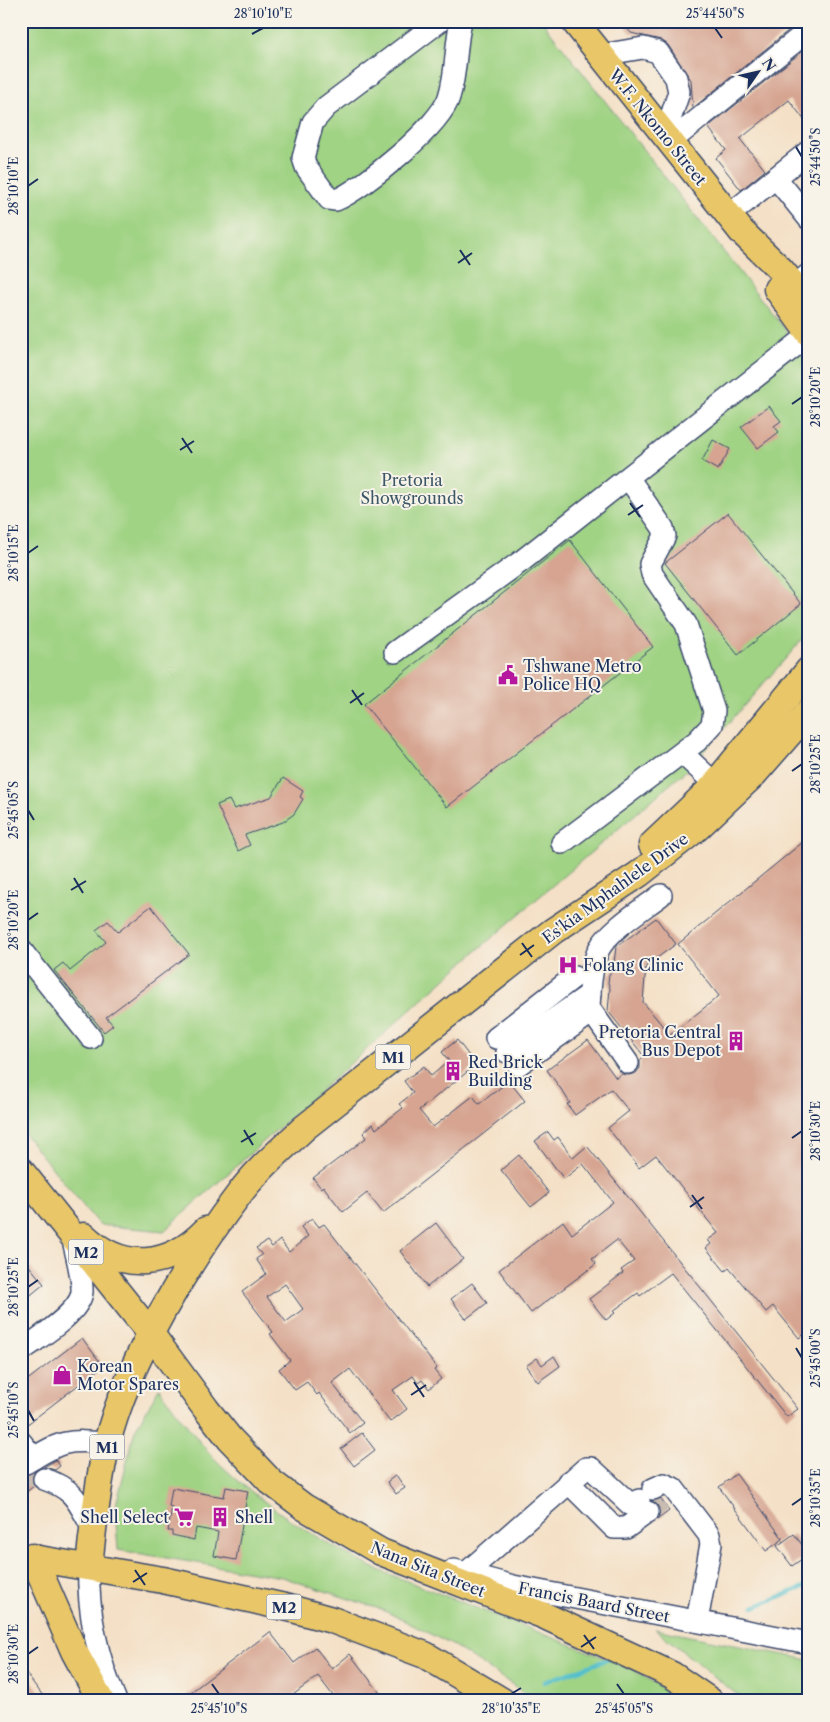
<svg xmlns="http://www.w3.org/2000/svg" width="830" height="1722" font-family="'Libre Caslon Text',serif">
  <rect width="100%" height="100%" fill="#f7f3e8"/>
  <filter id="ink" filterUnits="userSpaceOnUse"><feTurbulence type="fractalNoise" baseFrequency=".02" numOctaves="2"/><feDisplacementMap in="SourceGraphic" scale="10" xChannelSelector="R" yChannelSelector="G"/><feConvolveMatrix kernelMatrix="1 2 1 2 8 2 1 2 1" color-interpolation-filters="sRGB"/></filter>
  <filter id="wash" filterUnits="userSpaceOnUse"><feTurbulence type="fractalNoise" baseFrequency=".0096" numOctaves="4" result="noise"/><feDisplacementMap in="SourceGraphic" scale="20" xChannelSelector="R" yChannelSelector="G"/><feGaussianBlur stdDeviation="1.12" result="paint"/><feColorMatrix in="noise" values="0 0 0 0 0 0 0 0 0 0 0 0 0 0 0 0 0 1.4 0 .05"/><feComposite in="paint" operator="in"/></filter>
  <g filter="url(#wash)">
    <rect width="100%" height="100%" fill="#f4e0c6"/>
    <g fill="#a0d384" stroke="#5e8171">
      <path d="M21 21H542L809 360V632L689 768 466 960 164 1231 99 1225 21 1130Z"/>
      <path d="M159 1388C176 1411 193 1435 213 1457 253 1499 323 1544 376 1569L631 1668 682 1701H537L454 1646 383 1610 282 1577 118 1550 115 1509 135 1430Z"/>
      <path d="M655 1629 809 1660V1701H745Z"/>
    </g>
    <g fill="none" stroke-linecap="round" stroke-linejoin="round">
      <g stroke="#53c0cd" stroke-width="4.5">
        <path d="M754 1607 809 1585"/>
        <path d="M544 1682 609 1659"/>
      </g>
    </g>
    <g id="blocks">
      <g fill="#d6a491" fill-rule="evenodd">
        <path d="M621 21H800L693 108 691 80 668 45 661 40 631 33Z"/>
        <path d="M809 46V126L789 100 740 139 765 170 741 190 716 158 726 150 708 127Z"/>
        <path d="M769 406 781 421 774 426 779 432 758 448 741 427Z"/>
        <path d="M713 440 730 449 718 470 702 461Z"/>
        <path d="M728 513 801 604 738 655 665 563Z"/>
        <path d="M570 540 653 647 447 807 364 704Z"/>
        <path d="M283 778 303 791 300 797 303 799 294 814 283 822 245 835 250 845 238 851 217 805 229 800 234 809 271 797Z"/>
        <path d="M809 837V1331L799 1338 773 1306 766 1312 729 1268 725 1271 706 1248 711 1244 708 1240 718 1233 656 1155 639 1168 608 1128 629 1111 611 1089 575 1115 567 1104 570 1103 563 1092 547 1070 588 1040 616 1078 622 1074 629 1075 636 1073 640 1068V1060L644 1056 608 1011 610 988 608 983 609 974 613 971 616 947 656 918 676 944 646 966 643 1002 670 1035 719 996 678 944Z"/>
        <path d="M151 906 189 954 106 1017 113 1025 104 1032 54 970 63 963 70 971 106 942 96 930 108 921 118 932Z"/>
        <path d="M457 1040 476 1065 419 1110 433 1127 473 1096 479 1104 509 1081 525 1101 383 1213 367 1193 343 1212 323 1186 321 1188 313 1178 366 1138 363 1133 373 1124 376 1129 403 1108 399 1104 413 1093 404 1081 424 1066 431 1076 449 1061 442 1052Z"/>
        <path d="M548 1132 554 1140 558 1137 573 1158 587 1146 798 1409 787 1417 671 1273 640 1296 638 1293 613 1311 615 1313 606 1320 589 1299 623 1273 621 1270 634 1261 617 1240 592 1259 596 1264 531 1313 499 1270 563 1221 572 1234 613 1202 583 1164 564 1179 535 1141Z"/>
        <path d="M519 1155 549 1193 531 1207 501 1170Z"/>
        <path d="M312 1218 319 1227 324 1224 437 1368 434 1370 441 1379 429 1389 422 1380 418 1383 413 1376 393 1390 407 1409 390 1422 350 1369 332 1383 363 1423 350 1433 319 1393 317 1395 307 1382 295 1390 279 1369 290 1360 270 1334 273 1332 242 1292 266 1274 256 1259 262 1255 256 1248 267 1241 272 1247 280 1240 289 1252 308 1236 301 1227ZM285 1284 303 1309 286 1322 267 1297Z"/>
        <path d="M436 1223 463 1259 427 1287 400 1251Z"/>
        <path d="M21 1256 44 1284 21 1303Z"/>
        <path d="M472 1283 487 1303 466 1319 451 1299Z"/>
        <path d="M82 1338 103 1366 21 1429V1385Z"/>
        <path d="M554 1356 560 1366 538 1382 526 1366 537 1358 542 1365Z"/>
        <path d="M362 1433 375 1450 354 1466 341 1449Z"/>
        <path d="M56 1460 60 1466 55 1470 44 1467Z"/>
        <path d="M33 1473 32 1480 34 1486 21 1496V1474Z"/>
        <path d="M736 1474 783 1539 766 1551 719 1487Z"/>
        <path d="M396 1475 405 1488 396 1494 387 1482Z"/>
        <path d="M226 1487 248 1491 236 1560 214 1556 218 1532 196 1528 194 1540 172 1535V1531H168L172 1507 169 1506 172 1488 224 1497Z"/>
        <path d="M661 1499 669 1511 657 1520 660 1510 654 1501Z"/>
        <path d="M794 1534 809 1554 792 1566 777 1546Z"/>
        <path d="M270 1632 294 1663 315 1647 332 1669 350 1654 386 1701H337L318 1676 285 1701H179Z"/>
        <path d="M21 1667 47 1701H21Z"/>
      </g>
    </g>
  </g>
  <g filter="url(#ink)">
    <use href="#blocks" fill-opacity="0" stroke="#3c4a6e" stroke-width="1"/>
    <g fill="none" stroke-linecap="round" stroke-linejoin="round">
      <g stroke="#c9bdb1" stroke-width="21" stroke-dasharray="21 11" stroke-linecap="butt">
        <path d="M21 1473 44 1479"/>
        <path d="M648 1512 662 1501"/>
      </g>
      <defs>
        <g id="minor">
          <path d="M440 21 326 107 313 122 303 158 306 167 329 199 336 200C363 189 441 125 449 97 457 72 455 46 461 21"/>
          <path d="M601 55 643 48 658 52 676 78 679 92 665 135"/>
          <path d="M670 142 809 30"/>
          <path d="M776 178 809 219"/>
          <path d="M729 215 809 151"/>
          <path d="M795 286 809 274"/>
          <path d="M395 652 523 560 809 335"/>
          <path d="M682 753 715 784"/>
          <path d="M562 843 697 741 712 725 714 711 686 624 652 574 650 564 665 536 663 528 629 479"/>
          <path d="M21 950 91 1038"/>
          <path d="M496 1038 574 977"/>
          <path d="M507 1052 590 994"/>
          <path d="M628 1063 589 1008C590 989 591 966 599 949 610 929 643 909 661 895"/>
          <path d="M518 1065 591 1013"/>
          <path d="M21 1351C37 1339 80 1313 82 1292 83 1277 75 1251 72 1235"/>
          <path d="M21 1442 34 1458"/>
          <path d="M26 1463C62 1440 66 1440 108 1443"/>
          <path d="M44 1479C76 1490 77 1501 93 1529"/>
          <path d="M568 1482 614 1528H626L648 1512"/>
          <path d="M653 1489 664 1484 673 1488 709 1535 711 1544 697 1621"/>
          <path d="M89 1567C87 1611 98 1660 116 1701"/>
          <path d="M454 1570 513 1586 809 1643"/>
          <path d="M466 1573 586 1468H591L631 1505 639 1500"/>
        </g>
        <g id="major">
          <path d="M574 21 742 232 781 270 809 304"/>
          <path d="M777 289 809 333"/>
          <path d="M652 845 712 788 809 670"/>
          <path d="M21 1171 151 1334 206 1409 230 1439 271 1482 304 1507 381 1552 545 1616 672 1675 710 1701"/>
          <path d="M84 1236C123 1273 169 1268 206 1230"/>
          <path d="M21 1556 163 1580 289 1608 332 1620 425 1655 502 1701"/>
          <path d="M33 1557 74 1651 101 1701"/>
          <path d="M89 1567C93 1526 98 1483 107 1443 128 1360 188 1261 240 1193 258 1169 282 1149 304 1128L553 931 639 874 697 828 754 774 809 711"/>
        </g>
      </defs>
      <use href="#minor" stroke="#3c4a6e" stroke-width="24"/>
      <use href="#major" stroke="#3c4a6e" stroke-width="29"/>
      <use href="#minor" stroke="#fff" stroke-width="21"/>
      <use href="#major" stroke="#e9c769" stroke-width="26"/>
    </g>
  </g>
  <path fill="none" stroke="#1b2f5e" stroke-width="2" d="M715 28 722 38M252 34 263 28M796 147 802 157M28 186 38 179M460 250 470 265M458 263 472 253M792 404 802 397M182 438 192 453M180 450 194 441M630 503 640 517M628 515 643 505M28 553 38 546M352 690 362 705M350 703 364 693M792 771 802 764M28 810 34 820M74 878 83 893M71 890 86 881M28 920 38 913M522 943 532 957M520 955 534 945M244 1130 253 1145M792 1138 802 1131M241 1142 256 1133M692 1195 702 1209M690 1207 704 1197M28 1287 38 1280M796 1348 802 1358M414 1382 424 1397M411 1395 426 1385M28 1410 34 1421M792 1505 802 1498M135 1570 145 1585M133 1582 147 1573M584 1635 594 1649M581 1647 596 1637M28 1654 38 1647M212 1684 219 1694M617 1684 624 1694M511 1694 521 1688"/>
  <defs>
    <symbol id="civic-bare" viewBox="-9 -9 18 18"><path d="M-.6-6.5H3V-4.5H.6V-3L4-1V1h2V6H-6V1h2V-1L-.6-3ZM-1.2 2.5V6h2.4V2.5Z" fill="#b5179e" stroke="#f7f3e8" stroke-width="2.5" paint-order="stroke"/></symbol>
    <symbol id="hospital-bare" viewBox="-9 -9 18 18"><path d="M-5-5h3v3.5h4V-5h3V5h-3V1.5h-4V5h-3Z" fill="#b5179e" stroke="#f7f3e8" stroke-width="2.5" paint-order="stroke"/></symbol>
    <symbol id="building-bare" viewBox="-9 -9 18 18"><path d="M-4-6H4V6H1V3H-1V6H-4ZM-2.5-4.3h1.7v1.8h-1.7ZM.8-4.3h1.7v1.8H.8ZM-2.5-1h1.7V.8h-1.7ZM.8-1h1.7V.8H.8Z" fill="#b5179e" stroke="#f7f3e8" stroke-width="2.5" paint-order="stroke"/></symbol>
    <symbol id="shop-bare" viewBox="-9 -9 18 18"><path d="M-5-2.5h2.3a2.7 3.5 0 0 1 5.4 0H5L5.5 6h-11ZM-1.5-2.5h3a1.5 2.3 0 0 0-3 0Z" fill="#b5179e" stroke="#f7f3e8" stroke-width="2.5" paint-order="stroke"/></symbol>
    <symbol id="supermarket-bare" viewBox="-9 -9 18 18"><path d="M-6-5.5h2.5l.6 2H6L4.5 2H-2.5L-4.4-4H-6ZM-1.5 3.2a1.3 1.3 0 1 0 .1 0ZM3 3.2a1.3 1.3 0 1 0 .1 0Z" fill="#b5179e" stroke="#f7f3e8" stroke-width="2.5" paint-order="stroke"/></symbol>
  </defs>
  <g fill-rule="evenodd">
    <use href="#civic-bare" x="494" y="661" width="28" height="28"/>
    <use href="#hospital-bare" x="554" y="951" width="28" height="28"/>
    <use href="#building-bare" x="722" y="1027" width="28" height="28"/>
    <use href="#building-bare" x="439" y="1057" width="28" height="28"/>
    <use href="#shop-bare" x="48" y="1361" width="28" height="28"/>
    <use href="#supermarket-bare" x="170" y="1503" width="28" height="28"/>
    <use href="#building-bare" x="206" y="1503" width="28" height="28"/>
  </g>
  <g text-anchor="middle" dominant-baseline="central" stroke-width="4" stroke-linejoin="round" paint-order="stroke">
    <g fill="#f7f3e8" stroke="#5d6a87" stroke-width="1">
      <rect x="375.5" y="1044.5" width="35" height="25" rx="4"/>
      <rect x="68.5" y="1239.5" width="35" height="25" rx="4"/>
      <rect x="89.5" y="1434.5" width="35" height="25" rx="4"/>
      <rect x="266.5" y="1594.5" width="35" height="25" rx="4"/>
    </g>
    <g font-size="15" font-weight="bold" fill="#1b2f5e">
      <text x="393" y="1057">M1</text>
      <text x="86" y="1252">M2</text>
      <text x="107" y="1447">M1</text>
      <text x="284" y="1607">M2</text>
    </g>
    <g font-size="16" fill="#1b2f5e" stroke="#f7f3e8">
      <text transform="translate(658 127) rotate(51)">W.F. Nkomo Street</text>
      <text transform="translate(615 888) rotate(-36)">Es'kia Mphahlele Drive</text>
      <text transform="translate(428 1569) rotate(22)">Nana Sita Street</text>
      <text transform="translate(594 1602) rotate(11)">Francis Baard Street</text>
    </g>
    <g font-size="16" fill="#3c5868" stroke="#f7f3e8">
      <text x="412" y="480">Pretoria<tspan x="412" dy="18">Showgrounds</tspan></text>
    </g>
    <g font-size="16" fill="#1b2f5e" stroke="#f7f3e8" text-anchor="start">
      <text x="523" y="666">Tshwane Metro<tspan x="523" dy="18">Police HQ</tspan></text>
      <text x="583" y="965">Folang Clinic</text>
      <text x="721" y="1032" text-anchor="end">Pretoria Central<tspan x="721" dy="18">Bus Depot</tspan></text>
      <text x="468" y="1062">Red Brick<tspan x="468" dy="18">Building</tspan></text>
      <text x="77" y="1366">Korean<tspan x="77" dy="18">Motor Spares</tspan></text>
      <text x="169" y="1517" text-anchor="end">Shell Select</text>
      <text x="235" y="1517">Shell</text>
    </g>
  </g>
  <rect width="830" height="1722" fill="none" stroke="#f7f3e8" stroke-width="55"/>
  <g transform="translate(758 72) rotate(56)" stroke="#f7f3e8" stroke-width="4" paint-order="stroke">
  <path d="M0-4L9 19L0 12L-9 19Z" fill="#1b2f5e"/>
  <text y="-8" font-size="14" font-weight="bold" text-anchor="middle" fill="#1b2f5e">N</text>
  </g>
  <rect x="28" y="28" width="774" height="1666" fill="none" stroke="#1b2f5e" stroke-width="2"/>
  <g font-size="12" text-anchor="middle" fill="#1b2f5e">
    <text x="263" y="18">28°10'10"E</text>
    <text x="715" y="18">25°44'50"S</text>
    <text transform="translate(816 157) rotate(-90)" y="4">25°44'50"S</text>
    <text transform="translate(14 186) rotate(-90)" y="4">28°10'10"E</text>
    <text transform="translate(816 397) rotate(-90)" y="4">28°10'20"E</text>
    <text transform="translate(14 553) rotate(-90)" y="4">28°10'15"E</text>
    <text transform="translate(816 764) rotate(-90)" y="4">28°10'25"E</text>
    <text transform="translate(14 810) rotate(-90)" y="4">25°45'05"S</text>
    <text transform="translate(14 920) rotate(-90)" y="4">28°10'20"E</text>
    <text transform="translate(816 1131) rotate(-90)" y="4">28°10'30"E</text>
    <text transform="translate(14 1287) rotate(-90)" y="4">28°10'25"E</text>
    <text transform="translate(816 1358) rotate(-90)" y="4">25°45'00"S</text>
    <text transform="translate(14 1410) rotate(-90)" y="4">25°45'10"S</text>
    <text transform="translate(816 1498) rotate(-90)" y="4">28°10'35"E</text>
    <text transform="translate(14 1654) rotate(-90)" y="4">28°10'30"E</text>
    <text x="219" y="1713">25°45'10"S</text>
    <text x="511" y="1713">28°10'35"E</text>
    <text x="624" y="1713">25°45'05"S</text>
  </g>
</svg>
